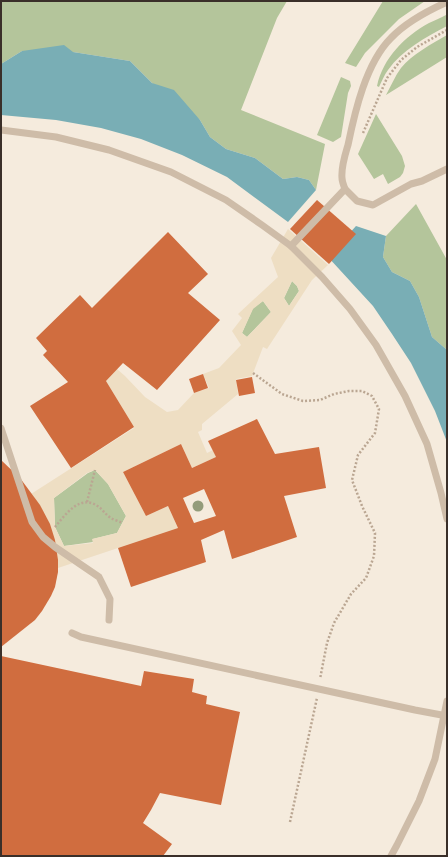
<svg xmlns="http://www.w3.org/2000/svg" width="448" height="857" font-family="'Titillium Web',sans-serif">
  <rect width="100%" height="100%" fill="#f5ebdd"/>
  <g fill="#b4c59b">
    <path d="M1 1H287L277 18 241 110 325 144 316 190 309 180 297 177 283 179 255 158 226 149 210 137 200 120 152 83 130 61 73 52 22 51 1 64Z"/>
    <path d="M383 1H425L399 19 365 53 356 67 345 63Z"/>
    <path d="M446 15 447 26C426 37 402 50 388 70 384 75 382 81 379 87L377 86C383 58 405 36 429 23 435 20 441 18 446 15Z"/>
    <path d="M447 35V57L386 95C391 86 395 76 401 68 411 55 433 43 447 35Z"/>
    <path d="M341 77 350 81 351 86 348 93 341 137 333 142 317 135Z"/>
    <path d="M376 114 402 156 405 166 403 173 400 177 388 184 383 174 374 179 358 154Z"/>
    <path d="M416 204 447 260V350L432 337 419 297 410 281 392 272 383 257 386 236Z"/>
    <path d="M292 281 297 286 299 291 289 306 284 298Z"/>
    <path d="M263 301 271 312 247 337 242 333 253 308Z"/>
    <path d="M95 470 108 484 126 516 117 533 93 539V542L64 546 55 527 54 498 88 473Z"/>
  </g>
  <path fill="#eedec3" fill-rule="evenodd" d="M288 229 328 265 312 280 267 349 263 347 252 376 236 379 238 394 202 424V430L198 432 207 453 213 450 216 457 192 468 181 444 123 472 146 516 168 506 178 528 49 571 31 494 134 428 106 381 117 369 125 376 145 397 167 412 178 410 194 393 209 388 203 374 219 368 241 345 232 331 242 318 238 314 278 277 271 258ZM292 281 297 286 299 291 289 306 284 298ZM263 301 271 312 247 337 242 333 253 309ZM95 470 108 484 126 516 117 533 92 539 93 543 64 546 55 527 54 498 87 473Z"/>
  <g fill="#79aeb5">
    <path d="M64 45 73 52 130 61 152 83 174 90 200 120 210 137 226 149 255 158 283 179 297 177 309 180 316 190 288 222 227 177 182 155 141 139 101 128 56 120 1 115V64L22 51Z"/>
    <path d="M356 226 386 236 383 257 392 272 410 281 419 297 432 337 447 350V442L435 411 411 363 392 334 373 306 328 257Z"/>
  </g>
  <g fill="#d06d3f" fill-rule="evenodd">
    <path d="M317 200 356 234 329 264 290 229Z"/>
    <path d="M168 232 208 274 188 293 220 320 157 390 123 363 106 381 134 427 71 468 30 406 68 382 43 355 47 351 36 338 80 295 92 308Z"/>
    <path d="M203 374 208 388 194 393 189 379Z"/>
    <path d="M252 377 255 393 239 396 236 380Z"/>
    <path d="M257 419 275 454 319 447 326 488 284 496 297 537 232 559 224 530 201 540 206 562 131 587 118 548 178 528 168 506 146 516 123 472 181 444 192 468 216 457 208 441ZM204 489 216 516 194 523 183 498Z"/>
    <path d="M1 460 20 478 40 505 50 524 55 540 58 560V572L55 587 51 596 42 611 35 620 1 647Z"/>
    <path d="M1 656 141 686 144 671 194 679 192 692 207 696 206 704 240 712 221 805 160 793 151 810 143 823 172 844 163 856H1Z"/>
  </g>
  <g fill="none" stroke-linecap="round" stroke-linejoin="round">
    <g stroke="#baa692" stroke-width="2.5" stroke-dasharray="2 2" stroke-linecap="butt">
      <path d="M363 133 387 78 401 60 417 47 447 30"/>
      <path d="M253 373 282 394 303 401 320 400 334 394 349 391H362L372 396 379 409 375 433 358 455 352 480 362 506 375 533 374 556 366 578 351 594 334 623 327 643 320 679"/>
      <path d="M87 502 95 470"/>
      <path d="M55 527C66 514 80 493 99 507 103 510 106 515 111 518 114 520 119 521 122 523"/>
      <path d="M290 822 317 698"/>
    </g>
    <g stroke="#cebca8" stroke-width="7">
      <path d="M1 130 9 131 56 137 109 150 171 172 226 200 262 225 291 246 322 277 350 309 376 345 405 396 427 444 441 493 447 519"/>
      <path d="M345 189 357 201 373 205 411 184 422 181 447 169"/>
      <path d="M291 246 345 189C344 186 342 182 342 178 341 167 345 155 348 145 355 111 366 63 391 38 406 22 427 11 447 2"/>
      <path d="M1 428 32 522 43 537 55 547 99 577 110 599 109 620"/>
      <path d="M72 633 81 637 415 710 447 716"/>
      <path d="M391 856 397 845 419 801 435 759 447 701"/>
    </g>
  </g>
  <circle fill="#949c7b" cx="198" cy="506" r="5.5"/>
  <rect width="448" height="857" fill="none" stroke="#3a2f29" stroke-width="4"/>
</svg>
